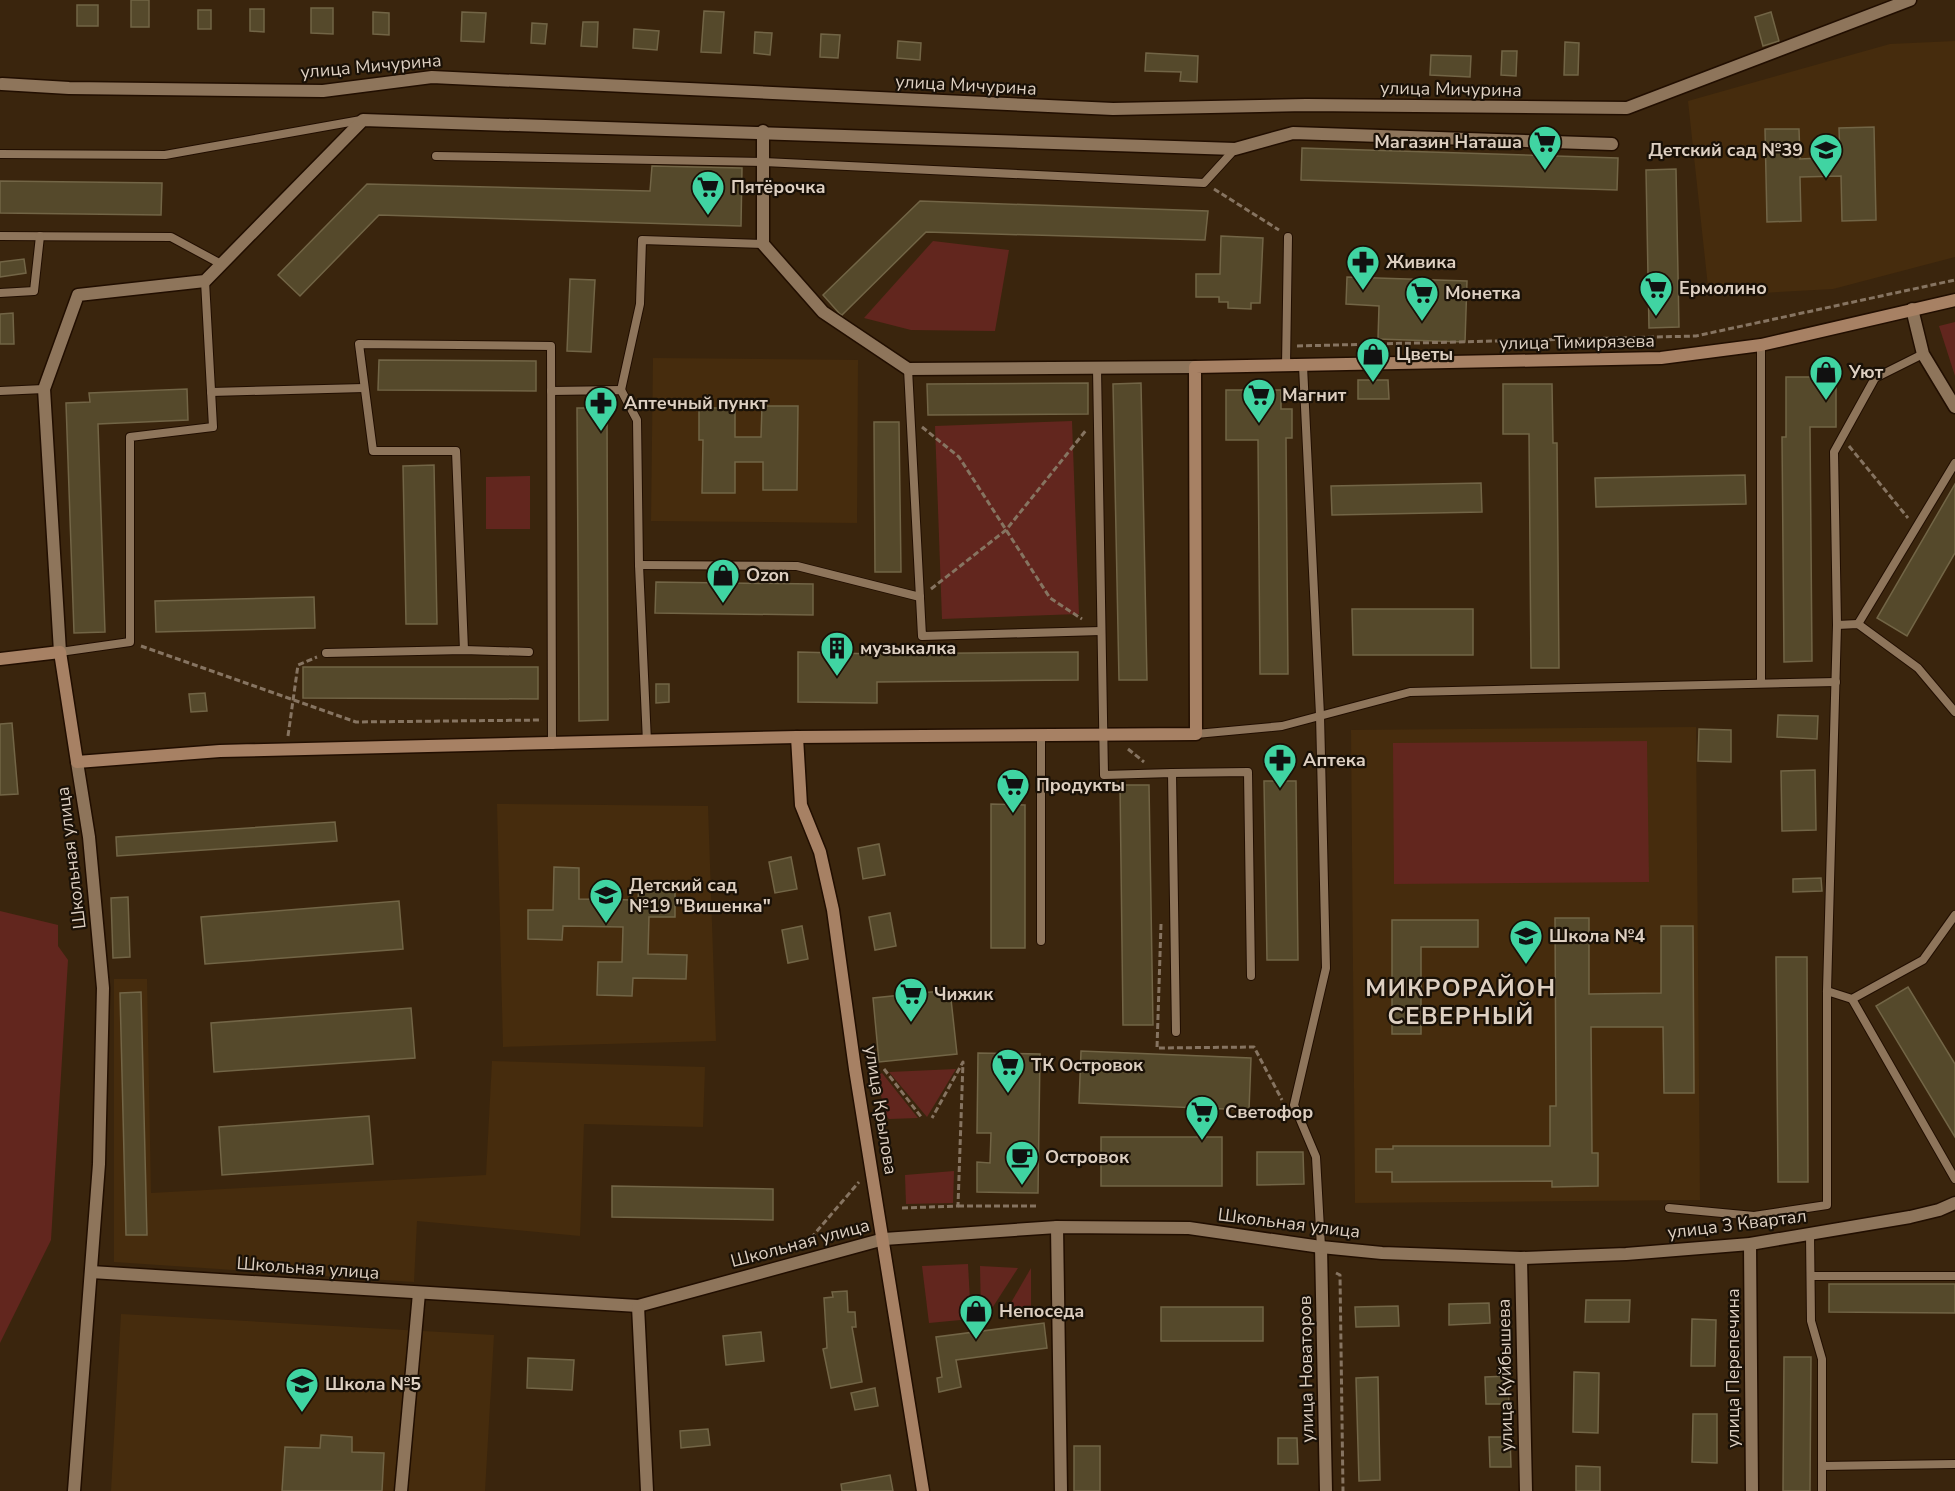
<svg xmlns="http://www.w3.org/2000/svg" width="1955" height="1491" font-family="'Nunito Sans',sans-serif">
  <rect width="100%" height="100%" fill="#3a250d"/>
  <g fill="#462c0d">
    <path d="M1955 41V257L1833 289 1709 296 1688 101 1890 44Z"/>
    <path d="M653 358 858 360 857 523 651 521Z"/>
    <path d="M1696 727 1700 1200 1355 1203 1351 730Z"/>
    <path d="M497 804 708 806 716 1041 503 1047Z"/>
    <path d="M114 979H147L151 1193 486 1175 492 1061 705 1067 703 1127 584 1124 580 1236 417 1221 414 1282 114 1262Z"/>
    <path d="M121 1314 494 1335 485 1491H111Z"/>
  </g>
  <g fill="#62261e">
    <path d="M933 241 1009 250 995 331 911 330 864 318Z"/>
    <path d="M1955 322V376L1939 326Z"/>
    <path d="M1072 421 1079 614 942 619 935 426Z"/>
    <path d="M530 476V529H486V477Z"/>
    <path d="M1647 741 1649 882 1394 884 1393 743Z"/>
    <path d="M0 911 58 925V946L68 960 51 1240 0 1343Z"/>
    <path d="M956 1069 927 1117 889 1072Z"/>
    <path d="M882 1073 918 1118 889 1119 885 1115 877 1076Z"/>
    <path d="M954 1171 953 1203 906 1204 905 1175Z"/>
    <path d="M968 1264 971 1319 929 1323 922 1266Z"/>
    <path d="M980 1266 1018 1268 989 1313 981 1316Z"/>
    <path d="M1031 1268V1319L1009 1306Z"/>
  </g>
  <g fill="#55492b" stroke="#726546" stroke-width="1.5">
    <rect x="131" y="0" width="18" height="27"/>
    <rect x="77" y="5" width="21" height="21"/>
    <path d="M311 8H333V34L311 33Z"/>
    <path d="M250 9H264V32L250 31Z"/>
    <rect x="198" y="10" width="13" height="19"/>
    <path d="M704 11 724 12 721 53 701 52Z"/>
    <path d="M373 12 389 13V35L373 34Z"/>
    <path d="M462 12 486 13 484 42 461 41Z"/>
    <path d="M1771 12 1779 41 1763 46 1755 17Z"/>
    <path d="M583 22H598L597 47 581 46Z"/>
    <path d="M532 23 547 24 545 44 531 43Z"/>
    <path d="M634 29 659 31 657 50 633 48Z"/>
    <path d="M755 32 772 33 770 55 754 53Z"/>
    <path d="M821 34 840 35 838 58 820 57Z"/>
    <path d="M898 41 921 43 920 60 897 58Z"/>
    <path d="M1565 42 1579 43 1578 75H1564Z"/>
    <path d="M1502 51H1517L1516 76 1501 75Z"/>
    <path d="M1146 53 1198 56 1197 82 1180 81 1181 72 1145 71Z"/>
    <path d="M1431 55 1471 56 1470 77 1430 75Z"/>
    <path d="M1874 127 1876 220 1842 221 1841 176 1800 177 1801 221 1767 222 1765 129H1799L1800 159 1840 157 1839 128Z"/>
    <path d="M1302 148 1618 158 1617 190 1301 180Z"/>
    <path d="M652 166 742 168 741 226 379 215 300 296 278 275 367 184 650 191Z"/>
    <path d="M1676 169 1679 327 1649 328 1646 170Z"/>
    <path d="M0 181 162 183 161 215 0 213Z"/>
    <path d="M920 201 1208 211 1205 240 926 232 842 315 839 313 823 295Z"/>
    <path d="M1221 236 1263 238 1260 303H1251V309L1228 308V302H1219V297H1196V274H1220Z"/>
    <path d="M24 259 26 273 0 277V262Z"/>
    <path d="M1347 277 1467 281 1465 342 1378 339 1379 306 1346 304Z"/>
    <path d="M570 279 595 280 591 352 567 351Z"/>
    <path d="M13 313 14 344H0V314Z"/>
    <path d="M379 360 536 361V391L378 390Z"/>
    <path d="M1786 377H1836V427H1810L1812 661 1784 662 1782 437H1786Z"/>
    <path d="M1358 380H1388L1389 399H1358Z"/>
    <path d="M1088 383V414L928 415 927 384Z"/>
    <path d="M1141 383 1147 680H1119L1113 384Z"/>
    <path d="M1503 384H1552L1553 443H1557L1559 668H1531L1529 434H1503Z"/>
    <path d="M187 389 188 420 98 424 105 632 74 633 66 403 90 402 89 393Z"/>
    <path d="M1226 390H1281V409H1292V438H1286L1288 674H1260L1258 440H1226Z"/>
    <path d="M762 406H798L797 490H763V462H735V493H702L703 440H699V408H735V437H761Z"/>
    <path d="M577 408H607L608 720 579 721Z"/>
    <path d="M874 422H899L901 572H875Z"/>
    <path d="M434 465 437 624H406L403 466Z"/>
    <path d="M1745 475 1746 504 1596 507 1595 478Z"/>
    <path d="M1481 483 1482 512 1332 515 1331 486Z"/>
    <path d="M1955 484V553L1907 636 1877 618Z"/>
    <path d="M656 582 813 584V615L655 613Z"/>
    <path d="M314 597 315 628 156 632 155 601Z"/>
    <path d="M1352 609H1473V655H1353Z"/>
    <path d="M798 652 877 654 1078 652V680L877 682V703L798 702Z"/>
    <path d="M303 667H538V699L303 698Z"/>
    <path d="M656 684H669V702L656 703Z"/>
    <path d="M205 693 207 711 191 712 189 694Z"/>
    <path d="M1778 715 1818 716 1817 739 1777 737Z"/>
    <path d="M12 723 18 794 0 795V724Z"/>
    <path d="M1699 729 1731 730V762L1698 761Z"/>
    <path d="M1815 770 1816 830 1782 831 1781 771Z"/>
    <path d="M1264 781H1296L1298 960H1267Z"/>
    <path d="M1120 785H1149L1153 1025H1123Z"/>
    <path d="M991 804 1025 805V948H991Z"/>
    <path d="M335 822 337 841 117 856 116 837Z"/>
    <path d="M879 844 885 875 863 879 858 848Z"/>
    <path d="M791 857 797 889 775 893 769 862Z"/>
    <path d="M554 867 579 868V899L638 900 639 886 675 887V917H649L648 954 687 955 686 979 633 978 632 996 597 995 598 962H622L623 927 563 926 562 940 528 939V910H553Z"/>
    <path d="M1821 878 1822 891 1793 892V879Z"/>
    <path d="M128 897 130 957 113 958 111 898Z"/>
    <path d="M399 901 403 949 205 964 201 917Z"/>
    <path d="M890 913 896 946 875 950 869 917Z"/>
    <path d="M1555 918H1589V994L1661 993V926H1693L1694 1093H1664L1663 1027H1591L1592 1153H1598V1186L1552 1187V1181L1392 1182V1172H1376V1149H1393V1146H1550V1106H1556Z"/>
    <path d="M1392 920H1478V947H1421V1034H1392Z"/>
    <path d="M802 926 808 959 788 963 782 930Z"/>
    <path d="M1776 957H1807L1808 1182H1778Z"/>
    <path d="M1908 987 1955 1064V1137L1876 1006Z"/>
    <path d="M950 990 957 1054 879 1062 873 998Z"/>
    <path d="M141 992 147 1235H126L120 993Z"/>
    <path d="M411 1008 415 1058 214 1072 211 1023Z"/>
    <path d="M1081 1051 1251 1058 1249 1110 1079 1103Z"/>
    <path d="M978 1053 1040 1054 1038 1193 977 1192V1162L990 1163 991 1133H977Z"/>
    <path d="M369 1116 373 1164 222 1175 219 1127Z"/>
    <rect x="1101" y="1137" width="121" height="49"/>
    <path d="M1257 1152H1303L1304 1184 1257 1185Z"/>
    <path d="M612 1186 773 1189V1220L612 1217Z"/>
    <path d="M1829 1284H1955V1313L1829 1312Z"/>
    <path d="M847 1291 848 1312H855L856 1327H852L862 1382 831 1388 823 1349 827 1348 824 1298 833 1297 832 1292Z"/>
    <path d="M1586 1300H1630L1629 1322H1585Z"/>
    <path d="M1489 1303 1490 1323 1449 1325V1304Z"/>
    <path d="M1398 1306 1399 1326 1356 1327 1355 1307Z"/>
    <rect x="1161" y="1307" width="102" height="34"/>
    <path d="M1692 1319 1716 1320 1715 1366H1691Z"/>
    <path d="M1044 1323 1047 1348 956 1360 961 1387 939 1392 937 1378 942 1377 936 1337Z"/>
    <path d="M761 1332 764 1361 726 1365 723 1336Z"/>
    <path d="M1784 1357H1811L1810 1491H1783Z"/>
    <path d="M528 1358 574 1360 572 1390 527 1388Z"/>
    <path d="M1574 1372 1599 1373 1598 1433 1573 1432Z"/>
    <path d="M1508 1376 1509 1404H1486L1485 1377Z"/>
    <path d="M1378 1377 1380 1480 1359 1481 1356 1378Z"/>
    <path d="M875 1388 878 1406 855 1410 851 1393Z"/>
    <path d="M1693 1414H1717V1463L1692 1462Z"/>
    <path d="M708 1429 710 1445 681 1448 680 1431Z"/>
    <path d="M321 1435 352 1437V1452L384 1453 382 1491H282L285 1447 320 1448Z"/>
    <path d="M1489 1437H1510L1511 1467H1490Z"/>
    <path d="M1278 1438H1297L1298 1464H1278Z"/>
    <rect x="1074" y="1446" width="26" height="45"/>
    <path d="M1576 1466 1600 1467V1491H1576Z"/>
    <path d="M890 1475 893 1491H842L841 1484Z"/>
  </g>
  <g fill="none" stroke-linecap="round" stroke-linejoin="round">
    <defs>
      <g id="lane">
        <path d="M0 154 165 155 361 120"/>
        <path d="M436 156 764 162 1204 183 1235 149"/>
        <path d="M0 236 171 237 221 264"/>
        <path d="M0 293 34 291 40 236"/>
        <path d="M1286 366 1288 237"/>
        <path d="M1303 366 1320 715 1326 968 1294 1105 1316 1157 1321 1247"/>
        <path d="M1097 368 1104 775 1172 773 1176 1032"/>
        <path d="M908 369 922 636 1101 631"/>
        <path d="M621 390 640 304 642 240 763 244"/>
        <path d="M0 391 44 389"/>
        <path d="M551 391 621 390 637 420 639 565 647 742"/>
        <path d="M211 392 364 388"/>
        <path d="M639 565 797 566 920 597"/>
        <path d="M1858 624 1955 463"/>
        <path d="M1837 625 1858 624 1918 668 1955 712"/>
        <path d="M464 650 456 451H373L359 344 551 346 552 745"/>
        <path d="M60 652 130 642V437L213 427 205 281"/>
        <path d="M326 653 464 650 529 652"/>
        <path d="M1761 683V345"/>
        <path d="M1196 734 1282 726 1410 692 1836 682"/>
        <path d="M1172 773 1248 772 1251 976"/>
        <path d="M1041 941V734"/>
        <path d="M1827 991 1852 999 1923 960 1955 915"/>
        <path d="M1852 999 1955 1179"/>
        <path d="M1669 1208 1754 1216 1827 1205V991L1837 625 1834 452 1875 378 1923 354"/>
        <path d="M1810 1234 1811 1321 1822 1359V1491"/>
        <path d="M1811 1276H1955"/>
        <path d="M1822 1466 1955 1464"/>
      </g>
      <g id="street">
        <path d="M2 84 69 88 323 91 432 77 1113 109 1306 105 1627 108 1910 0"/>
        <path d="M763 131V244L823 312 908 369 1195 367"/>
        <path d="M1912 309 1923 354 1955 407"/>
        <path d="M60 652 44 389 78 295 205 281 363 120 1235 149 1293 133 1612 144"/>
        <path d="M1057 1227 1061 1491"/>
        <path d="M1750 1244 1752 1491"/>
        <path d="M1321 1247 1326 1491"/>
        <path d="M1521 1258 1526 1491"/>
        <path d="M91 1272 638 1306 884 1239 1057 1227 1189 1228 1321 1247 1382 1253 1521 1258 1626 1254 1750 1244 1910 1217 1939 1210 1955 1203"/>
        <path d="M638 1306 647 1491"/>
        <path d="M74 1491 99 1164 103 988 89 837 77 762"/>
        <path d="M401 1491 419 1293"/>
      </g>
      <g id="secondary">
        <path d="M0 659 60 652 77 762 220 751 797 737 1196 734 1195 367 1661 358 1761 345 1955 300"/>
        <path d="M797 737 801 805 820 852 833 910 855 1069 923 1491"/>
      </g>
    </defs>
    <use href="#lane" stroke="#210e00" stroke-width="10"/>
    <use href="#street" stroke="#210e00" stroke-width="15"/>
    <use href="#secondary" stroke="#210e00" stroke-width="15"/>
    <g stroke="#867461" stroke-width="3" stroke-dasharray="6 3" stroke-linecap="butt">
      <path d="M1214 189 1279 230"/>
      <path d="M1297 346 1696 336 1955 280"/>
      <path d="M922 427 959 457 1050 598 1082 619"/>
      <path d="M1849 446 1908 518"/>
      <path d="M931 589 1006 530 1087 429"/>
      <path d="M141 646 356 722 542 720"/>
      <path d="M288 736 298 665 317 657"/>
      <path d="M1128 749 1144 762"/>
      <path d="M1161 924 1157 1048 1254 1047 1282 1100"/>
      <path d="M884 1069 922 1118"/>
      <path d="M958 1206H1036"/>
      <path d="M902 1208 958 1206 963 1062 932 1118"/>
      <path d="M805 1245 859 1182"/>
      <path d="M1336 1273 1340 1275 1343 1491"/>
    </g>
    <use href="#lane" stroke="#8e755b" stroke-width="8"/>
    <use href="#street" stroke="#8e755b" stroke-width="12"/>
    <use href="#secondary" stroke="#a78164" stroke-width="12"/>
  </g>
  <defs>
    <symbol id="supermarket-pin" viewBox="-11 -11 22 30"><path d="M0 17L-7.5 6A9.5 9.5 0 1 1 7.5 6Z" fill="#40d4a2" stroke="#1a1107"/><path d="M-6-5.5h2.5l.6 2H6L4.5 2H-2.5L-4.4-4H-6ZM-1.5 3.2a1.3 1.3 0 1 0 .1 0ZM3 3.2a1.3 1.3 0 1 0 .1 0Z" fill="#111"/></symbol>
    <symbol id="school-pin" viewBox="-11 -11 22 30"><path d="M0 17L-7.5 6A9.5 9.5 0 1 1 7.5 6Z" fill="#40d4a2" stroke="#1a1107"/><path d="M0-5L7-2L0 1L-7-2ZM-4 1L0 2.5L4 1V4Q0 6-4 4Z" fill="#111"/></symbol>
    <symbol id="pharmacy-pin" viewBox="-11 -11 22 30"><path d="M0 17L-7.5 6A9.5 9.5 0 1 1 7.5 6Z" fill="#40d4a2" stroke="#1a1107"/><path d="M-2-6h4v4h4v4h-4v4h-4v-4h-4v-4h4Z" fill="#111"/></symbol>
    <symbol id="shop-pin" viewBox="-11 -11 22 30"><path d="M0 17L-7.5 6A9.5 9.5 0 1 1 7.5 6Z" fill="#40d4a2" stroke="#1a1107"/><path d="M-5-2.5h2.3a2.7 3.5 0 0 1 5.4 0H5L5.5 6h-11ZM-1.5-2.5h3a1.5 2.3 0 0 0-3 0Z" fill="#111"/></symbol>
    <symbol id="building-pin" viewBox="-11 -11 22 30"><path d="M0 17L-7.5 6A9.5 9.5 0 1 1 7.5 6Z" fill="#40d4a2" stroke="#1a1107"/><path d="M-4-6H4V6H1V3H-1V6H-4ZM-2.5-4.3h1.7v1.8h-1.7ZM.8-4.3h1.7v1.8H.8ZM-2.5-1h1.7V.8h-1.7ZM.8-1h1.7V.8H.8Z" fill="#111"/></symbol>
    <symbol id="cafe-pin" viewBox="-11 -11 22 30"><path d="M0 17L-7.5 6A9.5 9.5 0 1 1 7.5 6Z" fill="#40d4a2" stroke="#1a1107"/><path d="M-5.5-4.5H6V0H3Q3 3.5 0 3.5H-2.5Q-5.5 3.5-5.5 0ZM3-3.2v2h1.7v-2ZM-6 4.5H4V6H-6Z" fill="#111"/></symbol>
  </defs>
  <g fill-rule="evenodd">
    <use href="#supermarket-pin" x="1526" y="123" width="38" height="52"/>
    <use href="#school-pin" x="1807" y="131" width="38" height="52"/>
    <use href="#supermarket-pin" x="689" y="168" width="38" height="52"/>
    <use href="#pharmacy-pin" x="1344" y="243" width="38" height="52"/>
    <use href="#supermarket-pin" x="1637" y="269" width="38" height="52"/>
    <use href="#supermarket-pin" x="1403" y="274" width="38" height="52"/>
    <use href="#shop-pin" x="1354" y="335" width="38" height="52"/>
    <use href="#shop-pin" x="1807" y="353" width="38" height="52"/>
    <use href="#supermarket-pin" x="1240" y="376" width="38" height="52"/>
    <use href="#pharmacy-pin" x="582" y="384" width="38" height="52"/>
    <use href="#shop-pin" x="704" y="556" width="38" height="52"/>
    <use href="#building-pin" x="818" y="629" width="38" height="52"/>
    <use href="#pharmacy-pin" x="1261" y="741" width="38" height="52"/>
    <use href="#supermarket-pin" x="994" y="766" width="38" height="52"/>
    <use href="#school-pin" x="587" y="876" width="38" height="52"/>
    <use href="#school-pin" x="1507" y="917" width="38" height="52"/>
    <use href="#supermarket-pin" x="892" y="975" width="38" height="52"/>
    <use href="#supermarket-pin" x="989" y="1046" width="38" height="52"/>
    <use href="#supermarket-pin" x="1183" y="1093" width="38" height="52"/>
    <use href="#cafe-pin" x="1003" y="1138" width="38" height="52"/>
    <use href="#shop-pin" x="957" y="1292" width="38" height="52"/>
    <use href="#school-pin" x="283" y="1365" width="38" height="52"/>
  </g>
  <g text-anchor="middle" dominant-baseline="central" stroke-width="4.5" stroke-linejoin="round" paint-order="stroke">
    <g font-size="18" fill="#ddcfc1" stroke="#1a1107">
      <text transform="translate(371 66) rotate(-5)">улица Мичурина</text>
      <text transform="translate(966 85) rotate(3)">улица Мичурина</text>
      <text transform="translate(1451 89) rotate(1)">улица Мичурина</text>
      <text transform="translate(1577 342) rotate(-1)">улица Тимирязева</text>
      <text transform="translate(71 858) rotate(-97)">Школьная улица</text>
      <text transform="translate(881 1110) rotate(81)">улица Крылова</text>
      <text transform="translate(1289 1223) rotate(7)">Школьная улица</text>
      <text transform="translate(1737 1224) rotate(-7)">улица 3 Квартал</text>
      <text transform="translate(800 1243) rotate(-15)">Школьная улица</text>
      <text transform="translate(308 1268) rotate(4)">Школьная улица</text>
      <text transform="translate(1733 1368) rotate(-90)">улица Перепечина</text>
      <text transform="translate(1306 1369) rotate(-91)">улица Новаторов</text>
      <text transform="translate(1505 1375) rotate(-91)">улица Куйбышева</text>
    </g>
    <g font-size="18" font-weight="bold" fill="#ddcfc1" stroke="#1a1107" text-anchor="start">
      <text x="1522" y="142" text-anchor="end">Магазин Наташа</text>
      <text x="1803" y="150" text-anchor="end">Детский сад №39</text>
      <text x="731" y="187">Пятёрочка</text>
      <text x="1386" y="262">Живика</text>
      <text x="1679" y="288">Ермолино</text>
      <text x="1445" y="293">Монетка</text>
      <text x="1396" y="354">Цветы</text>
      <text x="1849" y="372">Уют</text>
      <text x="1282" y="395">Магнит</text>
      <text x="624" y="403">Аптечный пункт</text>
      <text x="746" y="575">Ozon</text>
      <text x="860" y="648">музыкалка</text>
      <text x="1303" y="760">Аптека</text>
      <text x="1036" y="785">Продукты</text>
      <text x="629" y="885">Детский сад<tspan x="629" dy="21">№19 "Вишенка"</tspan></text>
      <text x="1549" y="936">Школа №4</text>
      <text x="934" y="994">Чижик</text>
      <text x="1031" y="1065">ТК Островок</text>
      <text x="1225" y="1112">Светофор</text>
      <text x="1045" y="1157">Островок</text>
      <text x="999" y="1311">Непоседа</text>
      <text x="325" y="1384">Школа №5</text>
    </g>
    <g font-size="24" font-weight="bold" letter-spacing="1.5" fill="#ddcfc1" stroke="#1a1107">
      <text x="1461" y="988">МИКРОРАЙОН<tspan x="1461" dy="28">СЕВЕРНЫЙ</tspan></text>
    </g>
  </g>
</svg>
